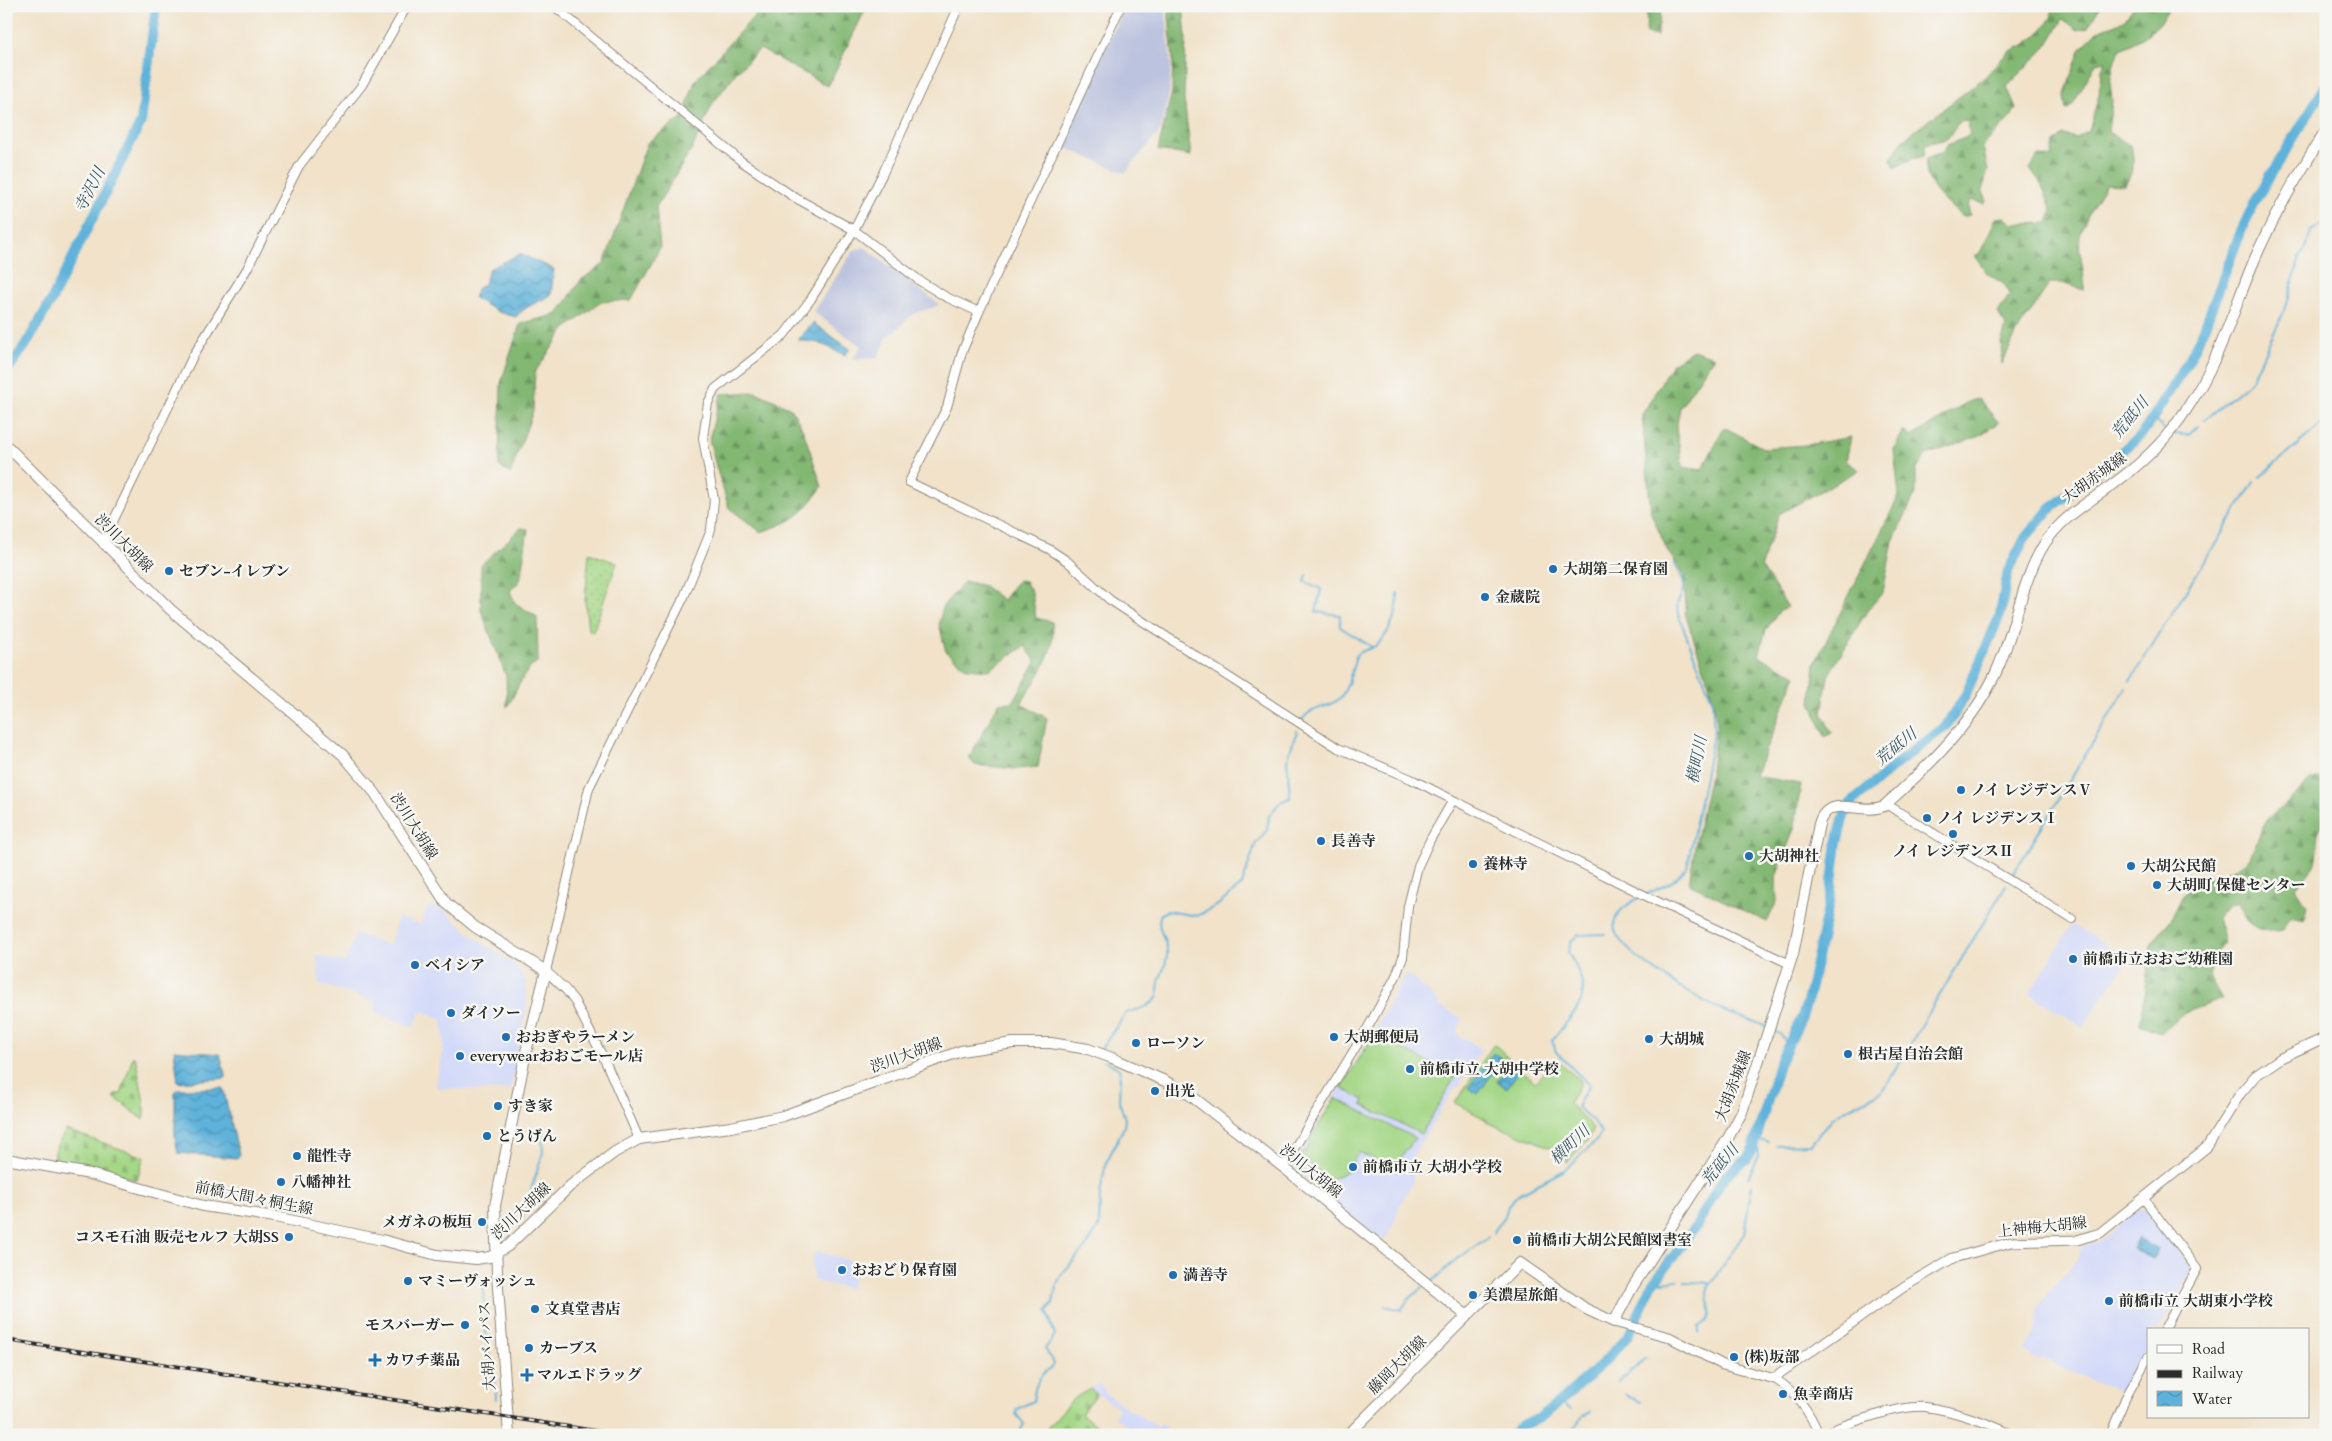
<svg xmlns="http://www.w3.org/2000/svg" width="2332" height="1441" font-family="Cardo,'Noto Serif JP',serif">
  <defs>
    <pattern id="forest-firs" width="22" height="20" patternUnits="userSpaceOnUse" patternTransform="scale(1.25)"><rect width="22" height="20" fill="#83b873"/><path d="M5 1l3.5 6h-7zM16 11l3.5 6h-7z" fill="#6b965f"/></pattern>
    <pattern id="cemetery-stones" width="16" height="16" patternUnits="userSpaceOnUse" patternTransform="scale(1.25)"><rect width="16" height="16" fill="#a4d786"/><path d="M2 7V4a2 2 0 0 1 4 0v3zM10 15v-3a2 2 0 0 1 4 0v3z" fill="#8db974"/></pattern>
    <pattern id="park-dots" width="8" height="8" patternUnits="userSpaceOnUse" patternTransform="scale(1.25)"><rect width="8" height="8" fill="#a4d786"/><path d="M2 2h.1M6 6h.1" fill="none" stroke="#8db974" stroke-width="1.8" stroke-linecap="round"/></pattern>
    <pattern id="water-waves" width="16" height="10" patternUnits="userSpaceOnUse" patternTransform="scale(1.25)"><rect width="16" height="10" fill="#5eb2da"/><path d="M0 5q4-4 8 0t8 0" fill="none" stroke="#4e91b1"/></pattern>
  </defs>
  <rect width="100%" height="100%" fill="#f6f6f2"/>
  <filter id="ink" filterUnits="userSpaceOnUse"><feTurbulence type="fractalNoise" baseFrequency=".02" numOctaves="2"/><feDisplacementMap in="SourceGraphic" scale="10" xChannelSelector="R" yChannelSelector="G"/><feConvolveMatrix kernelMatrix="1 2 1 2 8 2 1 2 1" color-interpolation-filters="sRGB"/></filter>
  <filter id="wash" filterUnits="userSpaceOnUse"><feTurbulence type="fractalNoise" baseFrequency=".0096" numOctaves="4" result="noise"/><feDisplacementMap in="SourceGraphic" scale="20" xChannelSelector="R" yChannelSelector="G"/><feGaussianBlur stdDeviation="1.12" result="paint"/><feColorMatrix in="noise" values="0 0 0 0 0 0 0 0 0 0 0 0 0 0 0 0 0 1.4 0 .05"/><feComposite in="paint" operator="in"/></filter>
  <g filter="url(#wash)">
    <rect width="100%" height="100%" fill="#f1e2c9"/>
    <g fill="#d2d9f9">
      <path d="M428 906 442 908 471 935 515 965 523 975 526 983 527 1004 511 1089 491 1091 438 1088 436 1085 437 1079 444 1048 442 1019 421 1011 414 1027 375 1013 374 1009 376 1002 319 984 317 955 345 963 356 934 389 946 398 917 421 925Z"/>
      <path d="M2071 926H2075L2129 958 2083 1027 2029 994Z"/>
      <path d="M1408 975 1432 995 1441 1007 1461 1018 1462 1020 1457 1033 1459 1036 1479 1047 1480 1051 1458 1087 1453 1091 1413 1155V1182L1399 1207 1396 1218 1386 1239 1381 1240 1294 1169 1293 1165 1375 1030 1404 976Z"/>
      <path d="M2138 1210 2147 1211 2190 1268V1273L2158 1330H2148V1347L2124 1391 2120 1393 2043 1359 2034 1358 2025 1350 2035 1333 2039 1308 2048 1294 2079 1257 2081 1249 2085 1245 2101 1241Z"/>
      <path d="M816 1251 852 1261 853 1277 851 1289 814 1281 812 1262Z"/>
      <path d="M1099 1384 1105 1389 1104 1392 1121 1404 1158 1427 1161 1423 1177 1435H1120L1127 1425 1115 1417 1119 1409 1090 1389Z"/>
    </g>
    <g fill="#bcc3de">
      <path d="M1125 6H1165L1171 64 1169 94 1161 130 1125 173 1061 146Z"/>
      <path d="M864 247 939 304 937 306 913 314 887 338 877 358 853 359 861 346 813 312 854 250Z"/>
    </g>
    <g fill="#a4d786" stroke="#688158">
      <path d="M1374 1035 1456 1076 1421 1134 1362 1105 1364 1100 1341 1088Z"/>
      <path d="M1494 1044 1535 1082 1556 1060 1580 1080 1581 1084 1569 1103 1593 1128 1588 1140 1567 1162 1550 1147 1486 1122 1487 1120 1455 1103Z"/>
      <path d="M1335 1098 1415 1138 1401 1158 1406 1161 1399 1172 1359 1152 1346 1172 1329 1180 1300 1156 1310 1145 1308 1143Z"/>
    </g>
    <g fill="url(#forest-firs)" stroke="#57724f">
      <path d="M782 6H867L828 86 760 49 736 73 713 103 692 149 656 207 660 248 631 300 601 302 565 329 535 372 533 411 510 474 499 466 501 383 520 324 558 314 581 280 604 264 647 143 683 117 695 81 757 13Z"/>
      <path d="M1168 6H1183L1186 36 1184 99 1191 156 1158 150 1172 92 1173 60Z"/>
      <path d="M1647 6H1662L1657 36 1646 34Z"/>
      <path d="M2053 6 2100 7 2088 27 2078 30 2063 19 2047 46 2007 87 2016 108 2011 117 1983 146 1988 171 1982 190 1987 201 1983 204 1971 200 1968 206 1970 215 1962 217C1945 201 1923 185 1926 159L1943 152 1947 145 1967 137 1970 133 1967 121 1959 122 1947 139 1926 144 1924 156 1912 159 1895 168 1891 158 1903 140 1985 77 2008 52 2024 45 2038 35 2051 18Z"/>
      <path d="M2134 6H2170L2160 23 2148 35 2121 49 2115 60 2110 82 2112 100 2108 132 2131 146C2135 160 2133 173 2125 185L2106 184C2097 201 2084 216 2080 236 2077 249 2086 273 2084 290L2061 283H2050L2017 332 2002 364 2001 343 2006 326 1998 313 2010 294 2005 285 1987 273 1975 256 1980 253 1996 218 2004 217 2013 224 2048 223 2052 211 2041 183 2030 169 2038 156 2051 157 2054 143 2063 135 2077 138 2089 131 2099 95 2101 72 2106 61 2096 63 2072 106 2066 110 2064 97 2080 50 2096 32 2125 20Z"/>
      <path d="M1693 350 1714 357 1680 408 1676 429 1683 467 1702 470 1724 427 1763 448 1806 445 1851 437 1846 461 1859 470 1779 514 1761 566 1788 607 1780 610 1766 630 1759 656 1796 675 1755 776 1801 784 1795 826 1776 877 1777 901 1767 922 1689 884 1695 845 1711 770 1717 723 1709 684 1685 613 1686 606 1683 573 1668 552 1651 513 1642 415 1672 364Z"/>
      <path d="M756 392 791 408 803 430 822 487C802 516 794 521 761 532L729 508 717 470 709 439 721 394Z"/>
      <path d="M1978 398 1999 423 1975 438 1926 455 1916 471V493L1893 541 1883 592 1867 611 1828 676 1822 713 1832 733 1825 737 1811 702 1815 663 1899 496 1894 449 1904 430 1911 437 1966 403Z"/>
      <path d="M521 528 528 529 520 581 510 591 515 603 537 617 538 661C522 672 518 690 507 707L506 676 481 610V565Z"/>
      <path d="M1018 580 1025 581 1032 593 1036 618 1052 622C1058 652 1035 680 1021 704L1047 718 1038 767 1017 769 975 765 969 758 999 703 1013 702 1036 662 1025 646 989 670 967 668 946 652 939 624 943 606 965 581 984 586 1003 600Z"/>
      <path d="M2326 775V821C2313 832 2319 849 2315 863 2314 868 2300 882 2295 888L2307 906 2304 920 2290 917 2283 930C2257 934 2247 926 2238 902L2228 905 2217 918 2224 942 2213 955 2210 978 2222 999 2182 1014 2161 1033 2140 1024 2151 945 2171 919 2182 897 2191 884 2233 870 2249 859 2267 819 2283 807 2310 780Z"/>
    </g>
    <g fill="url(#cemetery-stones)" stroke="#688158">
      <path d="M133 1056 136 1060 144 1102V1120L114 1097 116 1094H121Z"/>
      <path d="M66 1130 144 1157 137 1180 52 1162 57 1145Z"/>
      <path d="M1090 1389 1097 1394 1081 1414 1103 1430 1100 1435H1041L1073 1399Z"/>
    </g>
    <path fill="url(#park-dots)" stroke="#688158" d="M589 553 617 563 593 632 588 630 585 601Z"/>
    <g fill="url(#water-waves)" stroke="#446e82">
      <path d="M520 254 554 269 551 295C538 303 526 305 516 317L498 312 474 298 477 289 485 283 489 269Z"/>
      <path d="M813 323 850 349 845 355 819 343 798 340Z"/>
      <path d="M174 1050 220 1054 226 1078 178 1082Z"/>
      <path d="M1493 1053 1503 1059 1478 1094 1468 1088Z"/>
      <path d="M1509 1064 1519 1071 1507 1088 1497 1082Z"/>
      <path d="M223 1088 239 1155 237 1158 178 1153 175 1137V1092L179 1089Z"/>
      <path d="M2139 1238 2158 1249 2153 1259 2133 1249Z"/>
    </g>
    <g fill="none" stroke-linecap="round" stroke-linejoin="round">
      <g stroke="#5eb2da" stroke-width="2">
        <path d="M47 305 66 265 70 267"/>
        <path d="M2152 419 2164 429"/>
        <path d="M2205 420 2252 380 2286 307 2300 257 2306 248 2311 231 2320 225"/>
        <path d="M2173 434 2189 435 2198 426"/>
        <path d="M2260 477 2326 420"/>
        <path d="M1307 575 1305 582 1321 589 1316 612 1340 615V627L1372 647"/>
        <path d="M2130 681 2254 482"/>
        <path d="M1302 721C1308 707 1328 709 1339 699 1349 689 1352 667 1357 654 1363 650 1373 649 1378 644 1390 633 1399 609 1398 593"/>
        <path d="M2012 876 2126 688"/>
        <path d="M1647 894 1670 883 1687 868 1714 730 1712 700 1678 614C1676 598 1679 603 1683 590 1686 582 1678 570 1674 563"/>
        <path d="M1642 896C1629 903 1608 915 1616 933 1625 956 1696 998 1720 1009 1735 1016 1752 1020 1767 1027"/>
        <path d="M1773 1030 1781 1035 1789 1046"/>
        <path d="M1101 1049 1126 1013C1139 1009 1149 1008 1158 997 1157 976 1165 972 1167 956 1170 942 1154 929 1161 914L1167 911 1197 916 1218 905 1242 885 1255 845 1267 830 1269 816 1280 802 1290 798 1287 760 1297 731"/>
        <path d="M1776 1145 1811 1144 1833 1117 1882 1091 2006 885"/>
        <path d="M1748 1178 1759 1156 1757 1139 1769 1143"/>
        <path d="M511 1227 522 1219 543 1152 542 1130"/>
        <path d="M1493 1233 1505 1216 1508 1206 1517 1195 1563 1171 1597 1140 1602 1132 1595 1123 1577 1107 1589 1085 1556 1052 1552 1040C1581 1005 1596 996 1568 953L1571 941 1578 935 1605 934"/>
        <path d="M482 1279 484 1302"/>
        <path d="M1657 1279 1662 1282 1678 1280"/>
        <path d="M1432 1282 1455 1261 1488 1237"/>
        <path d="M1685 1282 1711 1283 1744 1234 1752 1185"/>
        <path d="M1385 1306 1401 1310 1408 1300 1423 1287"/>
        <path d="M484 1320 488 1345"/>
        <path d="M1699 1333V1327C1724 1313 1698 1299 1711 1283"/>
        <path d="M489 1351 494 1384"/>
        <path d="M1618 1383 1646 1357"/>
        <path d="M1625 1395 1641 1402"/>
        <path d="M496 1399V1390"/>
        <path d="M1560 1402 1571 1409"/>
        <path d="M1018 1435 1024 1424 1016 1414 1017 1409 1033 1401C1034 1392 1036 1381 1043 1374 1047 1369 1052 1370 1054 1363L1045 1349 1055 1335 1047 1311 1053 1303 1056 1286 1062 1274 1088 1244 1099 1226 1100 1193 1106 1163 1124 1127 1125 1119 1119 1101 1120 1073 1119 1069 1105 1060"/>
        <path d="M1568 1435 1583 1416 1591 1411"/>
      </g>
      <g stroke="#5eb2da" stroke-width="10">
        <path d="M6 372 25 346 51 301 141 122 156 6"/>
        <path d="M1513 1435 1522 1425 1540 1418 1563 1399 1603 1363 1629 1335 1652 1285 1697 1225 1718 1187 1726 1175 1747 1159 1753 1149 1779 1064 1802 1017 1809 995 1830 898 1837 843 1844 816 1850 804 1898 763 1946 726 1965 696 2000 615 2008 571 2025 538 2049 510 2132 443 2141 435 2152 419 2189 360 2203 331 2241 231 2256 199 2326 85"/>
      </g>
    </g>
  </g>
  <g filter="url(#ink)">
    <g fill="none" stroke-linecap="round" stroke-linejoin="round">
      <defs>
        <g id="tertiary">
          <path d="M554 6 741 161 794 197 854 230 920 281 946 297 979 312"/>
          <path d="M1121 6 979 312 962 352 947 407 909 482 1049 549 1067 561 1110 600 1338 748 1411 779 1650 898 1790 964"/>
          <path d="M104 545 107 534 193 356 247 269 299 166 362 85 407 6"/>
          <path d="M1886 804 2072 919"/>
          <path d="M639 1139 606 1063 575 1002 566 990 546 971 589 788 684 597 711 530 714 500 703 438 708 403 715 389 784 335 811 299 854 230 883 173 959 6"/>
          <path d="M1283 1167 1371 1022 1396 976 1403 957 1408 906 1418 866 1430 840 1453 800"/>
          <path d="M2144 1199 2197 1269 2164 1330"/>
          <path d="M1775 1379C1796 1392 1810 1412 1819 1435"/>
          <path d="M1821 1435C1844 1424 1900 1405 1925 1407 1952 1410 1989 1423 2013 1435"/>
          <path d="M2110 1435 2125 1399 2148 1357"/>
        </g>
        <path id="secondary" d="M1614 1322 1669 1337 1723 1365 1775 1379 1780 1373 1905 1286 1953 1258 2011 1242 2077 1240 2100 1233 2207 1147 2240 1094 2255 1076 2281 1058 2326 1037"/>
        <g id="primary">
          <path d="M6 445 171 610 343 755 375 793 446 903 475 927 546 971 526 1052 495 1206 497 1274 509 1435"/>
          <path d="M6 1159 90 1174 203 1206 275 1217 382 1240 437 1255 476 1259 490 1257 508 1246 570 1186 615 1152 639 1139 731 1127 783 1116 961 1051 1013 1043H1051L1088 1049 1112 1058 1165 1081 1190 1095 1283 1167 1467 1316"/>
          <path d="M1348 1435 1520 1263 1586 1309 1614 1322 1632 1288 1727 1140 1742 1112 1793 954 1819 824C1828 792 1862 816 1884 806 1929 766 1978 719 2000 663 2016 625 2023 577 2045 543 2064 514 2094 500 2120 479 2147 459 2170 435 2188 407 2217 364 2232 315 2251 268 2271 219 2298 175 2326 130"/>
        </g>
      </defs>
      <use href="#tertiary" stroke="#8e867a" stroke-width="10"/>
      <use href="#secondary" stroke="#8e867a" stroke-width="11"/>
      <use href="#primary" stroke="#8e867a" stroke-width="12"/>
      <use href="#tertiary" stroke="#fff" stroke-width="8"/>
      <use href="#secondary" stroke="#fff" stroke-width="9"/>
      <use href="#primary" stroke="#fff" stroke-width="10"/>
      <defs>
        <path id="rail" d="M6 1340 622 1435"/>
      </defs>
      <use href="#rail" stroke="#2b2b2b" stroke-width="4"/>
      <use href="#rail" stroke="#f6f6f2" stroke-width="2" stroke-dasharray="5.5" stroke-linecap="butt"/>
    </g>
  </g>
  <g fill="#1f6fb2" stroke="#f6f6f2" stroke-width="2">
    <circle cx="1553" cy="569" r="5"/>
    <circle cx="169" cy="571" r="5"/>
    <circle cx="1485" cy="597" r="5"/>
    <circle cx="1961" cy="790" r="5"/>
    <circle cx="1927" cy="818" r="5"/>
    <circle cx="1953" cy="834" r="5"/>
    <circle cx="1321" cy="841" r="5"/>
    <circle cx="1749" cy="856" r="5"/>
    <circle cx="1473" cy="864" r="5"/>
    <circle cx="2131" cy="866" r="5"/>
    <circle cx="2157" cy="885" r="5"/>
    <circle cx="2073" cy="959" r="5"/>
    <circle cx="415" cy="965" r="5"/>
    <circle cx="451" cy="1013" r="5"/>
    <circle cx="506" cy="1037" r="5"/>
    <circle cx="1334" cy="1037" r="5"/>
    <circle cx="1649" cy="1039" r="5"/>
    <circle cx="1136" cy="1043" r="5"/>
    <circle cx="1848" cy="1054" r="5"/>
    <circle cx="460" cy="1056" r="5"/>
    <circle cx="1410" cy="1069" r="5"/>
    <circle cx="1155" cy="1091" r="5"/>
    <circle cx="498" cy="1106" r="5"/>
    <circle cx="487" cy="1136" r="5"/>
    <circle cx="297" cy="1156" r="5"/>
    <circle cx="1353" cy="1167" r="5"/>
    <circle cx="281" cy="1182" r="5"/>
    <circle cx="482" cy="1222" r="5"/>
    <circle cx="289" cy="1237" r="5"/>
    <circle cx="1517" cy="1240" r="5"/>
    <circle cx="842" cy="1270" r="5"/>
    <circle cx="1173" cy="1275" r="5"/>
    <circle cx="408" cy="1281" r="5"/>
    <circle cx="1473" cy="1295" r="5"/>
    <circle cx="2109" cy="1301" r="5"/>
    <circle cx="535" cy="1309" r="5"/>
    <circle cx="465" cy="1325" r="5"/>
    <circle cx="529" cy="1348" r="5"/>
    <circle cx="1734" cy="1357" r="5"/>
    <path d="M372.5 1352.5h5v5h5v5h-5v5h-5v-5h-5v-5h5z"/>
    <path d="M524.5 1367.5h5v5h5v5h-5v5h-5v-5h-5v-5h5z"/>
    <circle cx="1783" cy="1394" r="5"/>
  </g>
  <g text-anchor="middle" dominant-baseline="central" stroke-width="5" stroke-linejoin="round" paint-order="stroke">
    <g font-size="15" fill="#2b2b2b" stroke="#f6f6f2">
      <text transform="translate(2094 478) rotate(-36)">大胡赤城線</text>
      <text transform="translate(124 543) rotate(45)">渋川大胡線</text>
      <text transform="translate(414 826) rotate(58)">渋川大胡線</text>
      <text transform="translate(906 1055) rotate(-20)">渋川大胡線</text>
      <text transform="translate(1733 1086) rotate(-69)">大胡赤城線</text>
      <text transform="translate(1311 1171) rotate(39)">渋川大胡線</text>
      <text transform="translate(254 1198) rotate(11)">前橋大間々桐生線</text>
      <text transform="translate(521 1211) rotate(-43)">渋川大胡線</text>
      <text transform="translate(2042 1227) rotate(-6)">上神梅大胡線</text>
      <text transform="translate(487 1346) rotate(-94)">大胡バイパス</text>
      <text transform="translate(1397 1365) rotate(-45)">藤岡大胡線</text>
    </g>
    <g font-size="15" font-weight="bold" fill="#2b2b2b" stroke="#f6f6f2" text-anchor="start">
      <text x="1563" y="569">大胡第二保育園</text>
      <text x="179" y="571">セブン-イレブン</text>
      <text x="1495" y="597">金蔵院</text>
      <text x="1971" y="790">ノイ レジデンスⅤ</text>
      <text x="1937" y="818">ノイ レジデンスⅠ</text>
      <text x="1331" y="841">長善寺</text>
      <text x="1953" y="851" text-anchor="middle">ノイ レジデンスⅡ</text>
      <text x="1759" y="856">大胡神社</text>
      <text x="1483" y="864">養林寺</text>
      <text x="2141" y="866">大胡公民館</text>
      <text x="2167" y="885">大胡町 保健センター</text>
      <text x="2083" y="959">前橋市立おおご幼稚園</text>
      <text x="425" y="965">ベイシア</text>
      <text x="461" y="1013">ダイソー</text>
      <text x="516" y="1037">おおぎやラーメン</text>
      <text x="1344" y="1037">大胡郵便局</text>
      <text x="1659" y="1039">大胡城</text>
      <text x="1146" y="1043">ローソン</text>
      <text x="1858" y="1054">根古屋自治会館</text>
      <text x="470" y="1056">everywearおおごモール店</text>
      <text x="1420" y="1069">前橋市立 大胡中学校</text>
      <text x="1165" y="1091">出光</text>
      <text x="508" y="1106">すき家</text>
      <text x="497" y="1136">とうげん</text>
      <text x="307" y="1156">龍性寺</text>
      <text x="1363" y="1167">前橋市立 大胡小学校</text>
      <text x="291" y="1182">八幡神社</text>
      <text x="472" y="1222" text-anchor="end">メガネの板垣</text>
      <text x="279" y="1237" text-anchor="end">コスモ石油 販売セルフ 大胡SS</text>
      <text x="1527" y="1240">前橋市大胡公民館図書室</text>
      <text x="852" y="1270">おおどり保育園</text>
      <text x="1183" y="1275">満善寺</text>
      <text x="418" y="1281">マミーヴォッシュ</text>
      <text x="1483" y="1295">美濃屋旅館</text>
      <text x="2119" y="1301">前橋市立 大胡東小学校</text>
      <text x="545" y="1309">文真堂書店</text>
      <text x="455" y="1325" text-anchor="end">モスバーガー</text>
      <text x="539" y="1348">カーブス</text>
      <text x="1744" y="1357">(株)坂部</text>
      <text x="385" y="1360">カワチ薬品</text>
      <text x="537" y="1375">マルエドラッグ</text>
      <text x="1793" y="1394">魚幸商店</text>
    </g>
    <g font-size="16" font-style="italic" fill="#3d5a68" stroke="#f6f6f2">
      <text transform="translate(90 190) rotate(-63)">寺沢川</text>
      <text transform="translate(2130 418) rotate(-50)">荒砥川</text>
      <text transform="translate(1896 747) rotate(-39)">荒砥川</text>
      <text transform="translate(1697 760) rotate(-79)">横町川</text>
      <text transform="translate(1570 1145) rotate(-44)">横町川</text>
      <text transform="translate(1720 1165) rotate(-50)">荒砥川</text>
    </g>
  </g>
  <rect width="2332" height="1441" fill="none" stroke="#f6f6f2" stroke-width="25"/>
  <rect x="2147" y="1328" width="162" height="90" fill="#f6f6f2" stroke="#a5a5a2"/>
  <rect x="2157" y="1345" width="25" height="8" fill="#ffffff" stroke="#a5a5a2"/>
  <text x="2192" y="1354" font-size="15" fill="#2b2b2b">Road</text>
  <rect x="2157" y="1370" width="25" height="8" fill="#2b2b2b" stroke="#a5a5a2"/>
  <text x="2192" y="1378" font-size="15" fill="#2b2b2b">Railway</text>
  <rect x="2157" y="1391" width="25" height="15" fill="url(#water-waves)" stroke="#a5a5a2"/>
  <text x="2192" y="1404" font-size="15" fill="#2b2b2b">Water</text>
</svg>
